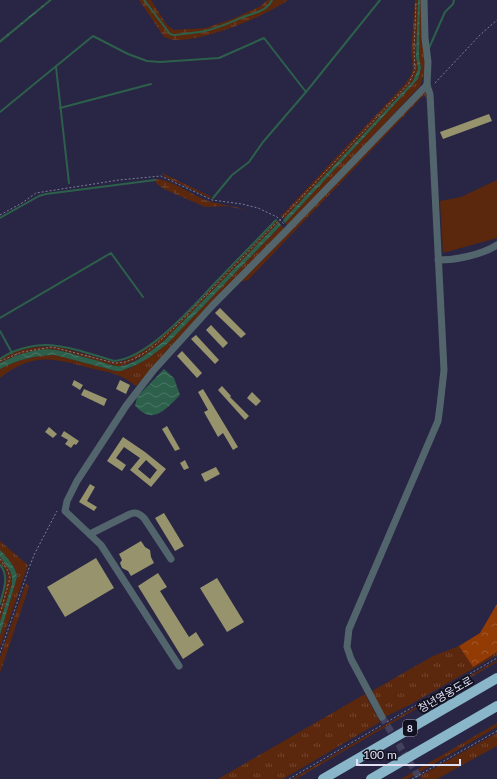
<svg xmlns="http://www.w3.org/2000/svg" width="497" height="779" font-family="Lato,'Noto Sans KR',sans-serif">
  <defs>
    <pattern id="grass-tufts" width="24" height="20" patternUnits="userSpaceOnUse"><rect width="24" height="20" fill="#5b270d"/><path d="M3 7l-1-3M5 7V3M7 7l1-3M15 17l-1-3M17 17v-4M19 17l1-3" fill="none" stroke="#724631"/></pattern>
    <pattern id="forest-crowns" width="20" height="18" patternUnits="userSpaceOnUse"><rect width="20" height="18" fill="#933b05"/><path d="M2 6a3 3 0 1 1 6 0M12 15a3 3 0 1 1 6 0" fill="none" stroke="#a2572a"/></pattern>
    <pattern id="wetland-marsh" width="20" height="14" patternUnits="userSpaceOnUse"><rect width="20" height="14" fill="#5b270d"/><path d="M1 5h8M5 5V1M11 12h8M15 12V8" fill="none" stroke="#724631"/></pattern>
    <pattern id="water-waves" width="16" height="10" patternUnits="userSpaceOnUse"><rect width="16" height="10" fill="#2d604b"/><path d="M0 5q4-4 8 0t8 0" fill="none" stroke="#4b7666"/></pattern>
  </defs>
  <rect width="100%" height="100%" fill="#282644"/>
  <g fill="url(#grass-tufts)">
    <path d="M415 0H418L416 57 418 69 413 81 284 219 281 216 405 84 411 75 413 68 411 51Z"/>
    <path d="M420 0H422L425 61V71L420 86 288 226 285 223 418 79 421 68 419 57Z"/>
    <path d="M426 90 427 99 424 95 248 280 239 282Z"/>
    <path d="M277 220 279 222 164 341 145 355 127 364 121 366H115L67 352 50 349 17 355 0 363V359C16 348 40 345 59 347L114 362 124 361 134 356 147 348 173 327Z"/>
    <path d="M281 225 285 229 172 345 136 386C130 382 124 377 117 375 109 371 99 371 90 368 53 358 33 352 0 378V369C17 360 35 355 55 355L116 371 128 369 136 365 147 359 167 344Z"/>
    <path d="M0 541 28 565 0 647V635L17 577C16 566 7 558 0 550Z"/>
    <path d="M0 557C7 565 13 572 12 584L0 622V608L7 577 5 570 0 563Z"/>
    <path d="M26 583 29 587 0 673V657Z"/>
    <path d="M459 646 473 667 497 652V655L413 703 385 717 372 691 433 656Z"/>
    <path d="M497 660V662L296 779H292Z"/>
    <path d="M365 694 380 722 283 779H218Z"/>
    <path d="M497 723V727L408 779H401Z"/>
    <path d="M497 733V746L437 779H422L420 776Z"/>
  </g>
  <path fill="url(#forest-crowns)" d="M497 604V652L473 667 459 646 480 633Z"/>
  <g fill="url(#wetland-marsh)">
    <path d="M139 0H151L167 25 174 30 206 28 232 19 261 6 267 0H288C264 17 205 41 176 40 172 40 167 38 164 37Z"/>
    <path d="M162 173 212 197 210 198 165 177Z"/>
    <path d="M156 179C175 180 194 198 212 202 223 205 235 206 246 210L227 206 205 207 164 189 157 184 155 181Z"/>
  </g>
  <path fill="#5b270d" d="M497 180V238L443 253 440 201 461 197Z"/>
  <g fill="url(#water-waves)">
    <path d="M49 0H52L0 43V40Z"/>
    <path d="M418 0H420L419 57 421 68 418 79 285 223 283 221 284 219 413 81 418 69 416 57Z"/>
    <path d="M279 222 281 225 167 344 147 359 136 365 121 371H116L55 355C35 355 17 360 0 369V363C16 355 38 347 56 350 69 352 82 357 95 360 103 362 113 367 122 366 137 363 152 350 164 341Z"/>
    <path d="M164 369 174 378 180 395C173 402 161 417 149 415 143 414 139 409 135 406L137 397Z"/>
    <path d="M0 550C7 557 16 567 17 577L0 635V622L12 584V577L10 571 0 557Z"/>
  </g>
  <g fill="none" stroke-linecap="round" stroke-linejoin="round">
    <g stroke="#2d604b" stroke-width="2">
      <path d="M144 0 167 30 170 34 174 35C184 34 195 33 205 31 219 28 231 22 243 17 254 13 266 12 272 0"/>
      <path d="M429 48 445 12 453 4 454 0"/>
      <path d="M56 67 69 183"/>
      <path d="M60 108 151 84"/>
      <path d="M0 112 93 36 128 54 147 61 160 62 219 58 264 38 306 92"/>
      <path d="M213 198 232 175 249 162 263 142 306 92 380 0"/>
      <path d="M0 218 39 196 46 194 155 180"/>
      <path d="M0 318 111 253 143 297"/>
      <path d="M0 331 12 353"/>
      <path d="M0 359C15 348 39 343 57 346 76 348 96 356 114 361 149 358 193 306 216 282 236 261 256 241 276 220"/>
      <path d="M0 565C10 576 3 591 0 604"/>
    </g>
  </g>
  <g fill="#96936d" fill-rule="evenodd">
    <path d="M489 114 492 121 443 139 440 132Z"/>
    <path d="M220 308 246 334 241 338 215 313Z"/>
    <path d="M211 325 228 343 223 348 206 330Z"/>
    <path d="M196 335 219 360 215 364 191 339Z"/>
    <path d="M182 351 202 373 197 378 177 356Z"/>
    <path d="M74 380 83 385 80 390 72 385Z"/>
    <path d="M120 380 130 385 126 394 116 389Z"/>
    <path d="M222 386 231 396 230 397 249 416 245 420 218 390Z"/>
    <path d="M84 389 107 399 104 406 81 395Z"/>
    <path d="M203 389 238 447 233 450 223 433 218 437 204 412 208 410 198 392Z"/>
    <path d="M252 392 261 401 256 406 247 398Z"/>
    <path d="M167 426 180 449 175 451 162 429Z"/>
    <path d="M49 427 57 434 53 438 45 432Z"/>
    <path d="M64 431 79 441 76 445 74 444 71 448 65 444 68 440 61 436Z"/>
    <path d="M123 437 145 452 166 469 151 487 130 470 140 458 124 447 116 458 126 465 122 471 107 461ZM146 460 157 470 150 479 138 469Z"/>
    <path d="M185 460 189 468 184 470 180 463Z"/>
    <path d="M216 467 220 474 205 482 201 474Z"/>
    <path d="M90 484 95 487 87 501 97 507 94 511 79 502Z"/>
    <path d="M164 513 184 546 175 551 155 518Z"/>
    <path d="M141 541 145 547 150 550 151 557 154 563 131 576 128 571 122 568 120 563 122 560 119 554Z"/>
    <path d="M96 558 114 588 65 617 47 587Z"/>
    <path d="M158 573 167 587 160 591 189 637 196 632 204 645 183 659 138 586Z"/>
    <path d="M217 578 244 622 227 632 200 588Z"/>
  </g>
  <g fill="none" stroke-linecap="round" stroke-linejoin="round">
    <path stroke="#43425e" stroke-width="7" stroke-dasharray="7 3.5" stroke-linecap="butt" d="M382 717 420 779"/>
    <g stroke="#7d7d96" stroke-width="1" stroke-dasharray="2 2" stroke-linecap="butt">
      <path d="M435 83 480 35 497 20"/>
      <path d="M0 215 22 203 36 193 119 180 161 176 212 200 242 204 258 208 277 217 284 224"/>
      <path d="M0 361 22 352 52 347 114 363C138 364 158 342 174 328L275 224 280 220 409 83 415 70 414 49 416 3"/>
      <path d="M0 559 8 571 10 578 0 614"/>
      <path d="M0 653 29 568 34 555 57 511"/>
      <path d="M387 722 497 658"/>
      <path d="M289 779 382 725"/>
      <path d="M412 779 497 731"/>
    </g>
    <g stroke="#53656c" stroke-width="7">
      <path d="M438 260C455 260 482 255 497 245"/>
      <path d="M90 534 130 514C136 512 139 513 144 518L171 559"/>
      <path d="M179 666 101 545 65 511 67 501 77 481 126 406 153 371 212 306 288 229 427 85"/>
      <path d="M382 717 351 659 347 647 349 629 438 421 440 406 444 370 430 94 427 85 428 62 425 38 424 0"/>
    </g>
    <g stroke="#89b6c8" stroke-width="10">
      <path d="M323 779 497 678"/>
      <path d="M371 779 497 706"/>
    </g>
  </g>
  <g text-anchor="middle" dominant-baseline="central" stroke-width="4" stroke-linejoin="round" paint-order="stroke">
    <rect fill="#12111f" stroke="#a2a2b4" stroke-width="1" x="403" y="720" width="14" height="16" rx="3"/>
    <g font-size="10" font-weight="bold" fill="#dfe0f4">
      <text x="410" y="728">8</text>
    </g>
    <g font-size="11" fill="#dfe0f4" stroke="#12111f">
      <text transform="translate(445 694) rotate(-30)">청년영웅도로</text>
    </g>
  </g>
  <path d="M357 759v6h103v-6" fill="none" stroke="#dfe0f4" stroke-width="2"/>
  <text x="363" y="759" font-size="12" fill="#dfe0f4" stroke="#12111f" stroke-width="3" paint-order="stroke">100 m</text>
</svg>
